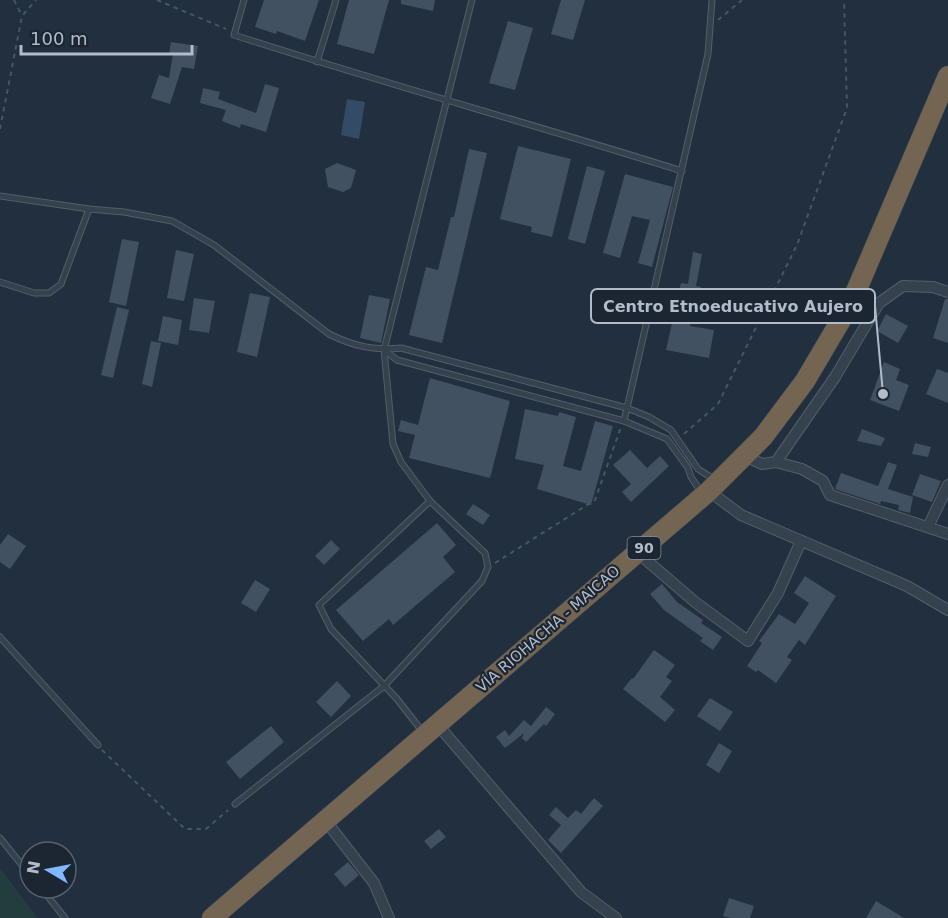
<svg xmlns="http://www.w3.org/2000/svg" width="948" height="918" font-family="'DejaVu Sans',sans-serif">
  <rect width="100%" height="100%" fill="#212f3e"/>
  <path fill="#233d3f" d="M0 868 38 918H0Z"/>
  <path fill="#344b66" d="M347 99 365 102 359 139 341 135Z"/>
  <g fill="#425162">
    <path d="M264 0H319L305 41 277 31 276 34 255 27Z"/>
    <path d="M349 0H389L374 54 337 44Z"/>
    <path d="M401 0H435L433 11 401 4Z"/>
    <path d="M561 0H585L573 40 551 34Z"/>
    <path d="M508 21 533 28 515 90 489 83Z"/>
    <path d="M171 42 198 46 194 69 182 67 170 104 151 98 159 75 169 78 173 54H169Z"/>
    <path d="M265 84 279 88 266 132 241 124 240 128 222 121 226 110 200 103 203 88 220 92 218 99 256 113Z"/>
    <path d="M518 146 571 159 552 237 531 232 532 227 500 219Z"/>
    <path d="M469 149 487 153 442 343 409 335 426 267 438 270 451 217H454Z"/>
    <path d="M337 163 356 170 351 188 343 192 328 187 325 169Z"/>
    <path d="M587 166 605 171 585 244 568 239Z"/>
    <path d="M625 174 673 187 652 267 638 263 650 220 632 216 620 258 603 253Z"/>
    <path d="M122 239 139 242 126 306 109 302Z"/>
    <path d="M176 250 194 254 184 301 167 298Z"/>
    <path d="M693 252 702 254 696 286 701 287 690 326 714 330 709 358 666 350 681 283 688 284Z"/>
    <path d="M250 293 270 297 257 357 237 352Z"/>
    <path d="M369 295 390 299 381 343 360 338Z"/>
    <path d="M194 298 215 301 209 333 189 330Z"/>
    <path d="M945 299H948V343L933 338Z"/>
    <path d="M117 307 129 310 113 378 101 375Z"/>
    <path d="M886 314 908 326 898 343 877 331Z"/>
    <path d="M163 316 182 320 178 345 158 341Z"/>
    <path d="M151 341 161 343 152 387 142 384Z"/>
    <path d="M884 362 900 369 896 380 909 385 899 411 870 400Z"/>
    <path d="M937 369 948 373V403L926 394Z"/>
    <path d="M430 378 510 401 490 478 409 458 415 435 398 431 401 420 418 425Z"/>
    <path d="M525 409 558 416 559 412 576 417 563 466 581 471 595 421 613 426 591 505 537 489 544 465 515 459Z"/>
    <path d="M862 429 885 438 881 446 857 441Z"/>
    <path d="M915 443 931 447 928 457 912 454Z"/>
    <path d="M630 450 647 468 660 456 669 466 631 502 622 492 631 484 613 465Z"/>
    <path d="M888 462 897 465 888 489 913 497 910 513 898 510 899 505 881 501 880 504 835 489 841 473 878 486Z"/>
    <path d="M920 474 941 481 932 502 912 495Z"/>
    <path d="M473 504 490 515 483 525 466 514Z"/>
    <path d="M437 523 456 545 443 557 455 572 393 625 389 619 363 641 336 610Z"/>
    <path d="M8 534 26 546 10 569 0 562V545Z"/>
    <path d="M331 540 340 549 324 565 315 556Z"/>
    <path d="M805 576 836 596 805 645 799 640 787 657 792 660 776 683 758 670 756 672 747 666 762 643 759 641 779 614 795 624 802 614 809 603 794 593Z"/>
    <path d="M255 580 270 589 256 612 241 603Z"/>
    <path d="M662 584 677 602 703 620 701 623 722 637 713 650 700 641 703 638 664 610 650 594Z"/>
    <path d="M654 650 675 665 666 677 672 681 660 697 675 710 665 722 623 689 632 678 633 679Z"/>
    <path d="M337 681 351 696 331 717 316 702Z"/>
    <path d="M710 698 733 712 720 731 697 716Z"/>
    <path d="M546 707 555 714 546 726 544 724 526 742 522 738 524 733 505 748 496 737 505 730 509 736 524 720 531 726Z"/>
    <path d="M271 726 284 742 240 779 226 762Z"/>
    <path d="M719 743 732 751 719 773 706 765Z"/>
    <path d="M594 798 603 806 561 853 548 840 561 825 549 815 556 807 568 818 576 810 581 814Z"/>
    <path d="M439 829 446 837 431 849 424 841Z"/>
    <path d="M348 862 359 875 345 887 334 874Z"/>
    <path d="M729 898 754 906 750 918H731L723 916Z"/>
    <path d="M876 901 904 918H866Z"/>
  </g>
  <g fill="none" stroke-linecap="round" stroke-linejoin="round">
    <defs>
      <g id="lane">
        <path d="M244 0 234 35C382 83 533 124 682 171"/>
        <path d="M317 62 336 0"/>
        <path d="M0 196 89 209 124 212 172 221 214 245 329 334C353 346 374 351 401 348L627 408 649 417 671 430 698 469 715 480"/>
        <path d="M0 282 34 293H49L61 284 89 209"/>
        <path d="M384 350 397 360 624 421 667 439 688 468 691 477 701 492"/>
        <path d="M624 421 708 54 712 0"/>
        <path d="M0 637 98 745"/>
        <path d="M422 731 397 699 331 629 319 605 430 501"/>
        <path d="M235 804 384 686 482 581 488 567 485 553 430 501 401 462 393 444 384 350 472 0"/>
        <path d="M0 838 30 875"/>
        <path d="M41 888 65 918"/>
      </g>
      <g id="street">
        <path d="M745 456 762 464 776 462 835 377 879 303 903 286 933 287 948 292"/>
        <path d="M776 462 802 469 823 481 830 495 948 534"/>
        <path d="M709 491 741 515 907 586 948 610"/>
        <path d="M928 527 948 485"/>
        <path d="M638 553 695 602 748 641 778 593 801 541"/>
        <path d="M437 724 581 892 616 918"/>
        <path d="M325 820 374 883 389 918"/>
      </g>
      <path id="highway" d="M212 918 709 491 763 437 805 381 851 303 948 76"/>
    </defs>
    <use href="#lane" stroke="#545e6b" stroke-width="7"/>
    <use href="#street" stroke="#545e6b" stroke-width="12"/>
    <use href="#highway" stroke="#414b58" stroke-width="21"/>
    <g stroke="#415a5c" stroke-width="2" stroke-dasharray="4.5 4.5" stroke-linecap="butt">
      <path d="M14 0 22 16"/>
      <path d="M157 0 226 29"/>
      <path d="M718 20 742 0"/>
      <path d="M0 129 22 16 36 0"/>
      <path d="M684 434 718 404 797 245 847 108 844 0"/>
      <path d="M495 563 595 500 621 427"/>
      <path d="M102 750 185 829H206L228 810"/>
    </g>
    <use href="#lane" stroke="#36414e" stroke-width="5"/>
    <use href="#street" stroke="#36414e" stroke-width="10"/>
    <use href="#highway" stroke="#746552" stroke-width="20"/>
  </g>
  <g text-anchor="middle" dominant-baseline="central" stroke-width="4.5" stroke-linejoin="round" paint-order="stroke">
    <rect fill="#1b2632" stroke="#848e9c" stroke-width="1.5" x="627.5" y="537" width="33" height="22" rx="4.5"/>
    <g font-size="14" font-weight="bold" fill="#b1bbc9">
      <text x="644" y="548">90</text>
    </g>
    <g font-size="15" fill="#b1bbc9" stroke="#1b2632">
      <text transform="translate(548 629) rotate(-41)">VÍA RIOHACHA - MAICAO</text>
    </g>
  </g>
  <path fill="none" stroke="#b1bbc9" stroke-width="2" d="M883 394L875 306"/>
  <circle fill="#b1bbc9" stroke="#1b2632" stroke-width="2" cx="883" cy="394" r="6"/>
  <rect fill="#1b2632" stroke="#b1bbc9" stroke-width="2" x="591" y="289" width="284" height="34" rx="6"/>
  <g font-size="16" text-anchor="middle" font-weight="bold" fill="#b1bbc9">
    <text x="733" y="312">Centro Etnoeducativo Aujero</text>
  </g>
  <g transform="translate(48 870) rotate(280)"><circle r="28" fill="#1b2632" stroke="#57626e" stroke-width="1.5"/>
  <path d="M0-4.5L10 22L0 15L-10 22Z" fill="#81b7ff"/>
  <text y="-9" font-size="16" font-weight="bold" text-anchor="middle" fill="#b1bbc9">N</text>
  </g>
  <path d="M21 45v9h171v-9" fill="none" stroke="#b1bbc9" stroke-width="3"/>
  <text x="30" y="45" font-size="18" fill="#b1bbc9" stroke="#1b2632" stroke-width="4.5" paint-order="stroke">100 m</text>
</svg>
